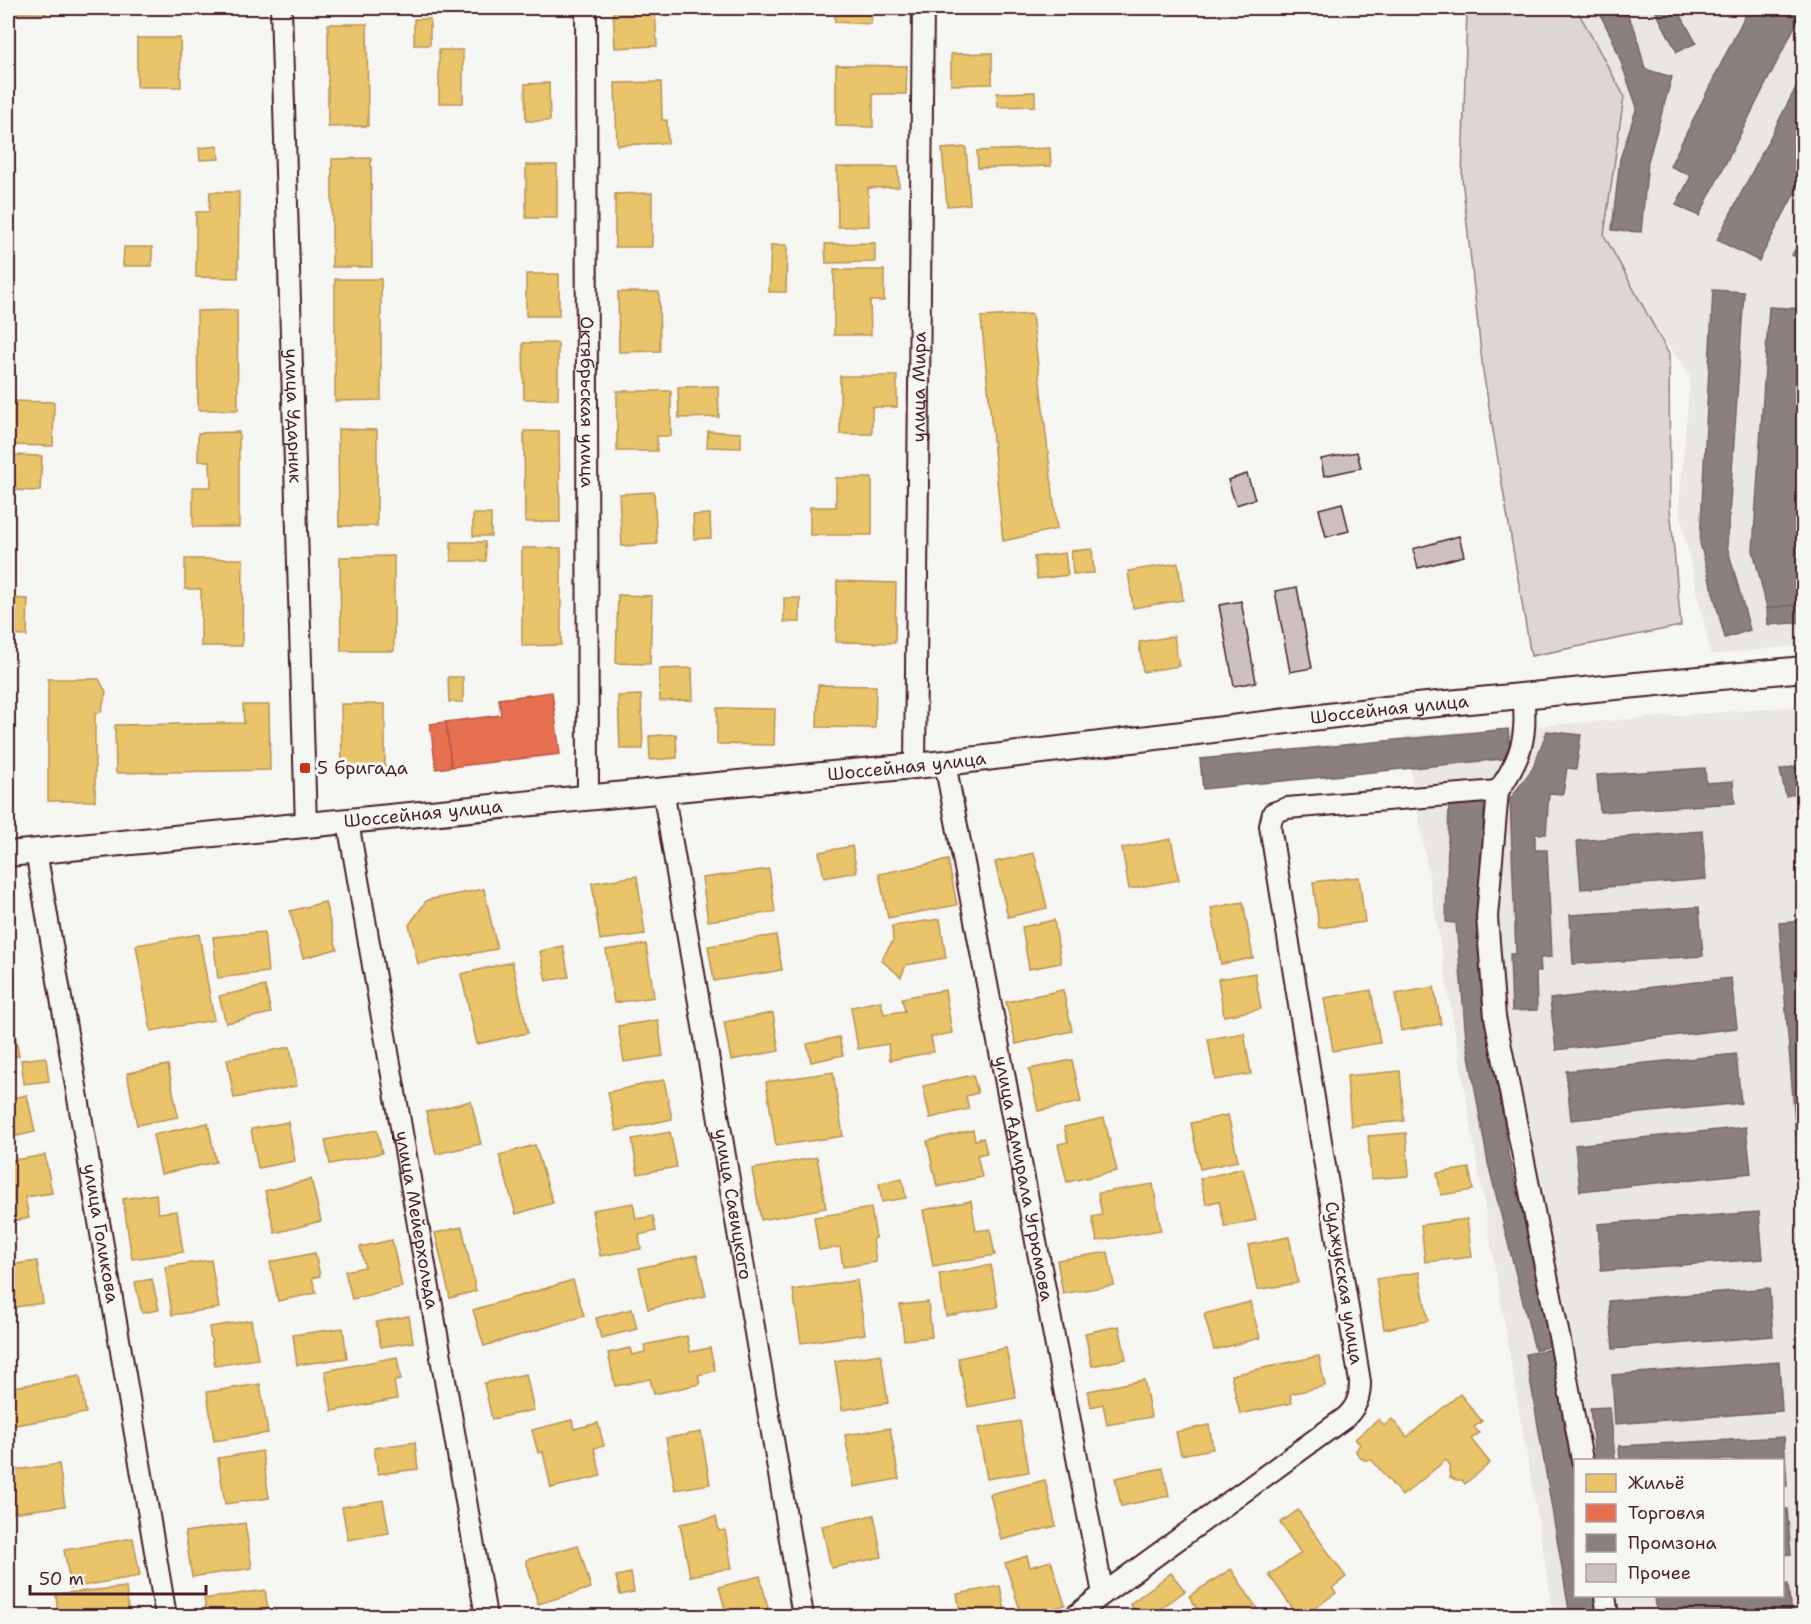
<svg xmlns="http://www.w3.org/2000/svg" width="1811" height="1624" font-family="'Shantell Sans',sans-serif">
  <rect width="100%" height="100%" fill="#f6f6f2"/>
  <filter id="ink" filterUnits="userSpaceOnUse"><feTurbulence type="fractalNoise" baseFrequency=".0167" numOctaves="2"/><feDisplacementMap in="SourceGraphic" scale="12" xChannelSelector="R" yChannelSelector="G"/><feConvolveMatrix kernelMatrix="1 2 1 2 8 2 1 2 1" color-interpolation-filters="sRGB"/></filter>
  <g filter="url(#ink)">
    <g fill="#e9e6e3" fill-rule="evenodd">
      <path d="M1578 8H1803V645L1711 655 1679 508 1690 376 1598 246 1615 84Z"/>
      <path d="M1803 706V1616H1554L1405 736ZM1576 1460H1782V1596H1576Z"/>
    </g>
    <path fill="#ddd6d5" stroke="#947a80" stroke-width="1.5" d="M1467 8H1576L1624 96 1604 235 1669 354 1670 507 1681 626 1531 656 1483 371 1462 178Z"/>
    <g fill="#e9c46a" stroke="#b99257" stroke-width="1.5">
      <path d="M13 8H46V14L13 13Z"/>
      <path d="M613 8H655L657 46 615 48Z"/>
      <path d="M835 8H872L871 24 835 22Z"/>
      <rect x="414" y="19" width="16" height="26"/>
      <path d="M328 24H367L368 126 328 127Z"/>
      <path d="M137 38H180L181 87H137Z"/>
      <rect x="439" y="50" width="24" height="53"/>
      <path d="M992 53V84L951 85V54Z"/>
      <path d="M836 65 907 66 906 94H873V127L836 126Z"/>
      <path d="M661 82 662 120H667L668 143 617 145 615 83Z"/>
      <path d="M549 83 550 121H526L525 84Z"/>
      <path d="M1035 92V106L998 107 997 93Z"/>
      <path d="M218 146 219 159 200 160 199 148Z"/>
      <path d="M966 147 970 204 947 206 942 149Z"/>
      <path d="M1050 148 1051 166 978 168 977 151Z"/>
      <path d="M371 158 372 267H332V159Z"/>
      <rect x="526" y="165" width="31" height="53"/>
      <path d="M837 167H898L899 187 868 188 869 226 838 227Z"/>
      <path d="M210 192H239L238 278 196 277V212H209Z"/>
      <path d="M652 193V247H615V194Z"/>
      <path d="M875 243V262L826 263 825 244Z"/>
      <path d="M771 245H787L786 292H769Z"/>
      <path d="M124 247H152V266H123Z"/>
      <path d="M834 270H884V301H870L871 335H834Z"/>
      <rect x="526" y="274" width="33" height="42"/>
      <path d="M335 279H381V400L335 401Z"/>
      <path d="M618 292H659L660 351 619 352Z"/>
      <path d="M237 310 238 410H198L197 311Z"/>
      <path d="M1032 314 1057 529 1003 541 981 317Z"/>
      <path d="M523 343H558V399H524Z"/>
      <path d="M8 346H10L9 384H8Z"/>
      <path d="M840 376H897V407H872V434H840Z"/>
      <path d="M718 386 719 417 679 418 678 387Z"/>
      <path d="M617 391H671V436H657V451H617Z"/>
      <path d="M8 401 54 402 53 446 8 445Z"/>
      <path d="M338 429 377 430V526H339Z"/>
      <path d="M524 431H559L560 522H525Z"/>
      <path d="M708 431 741 433V448L707 447Z"/>
      <path d="M239 432V527H193V487H211L210 461H198V433Z"/>
      <path d="M10 455 42 456 40 491 8 490Z"/>
      <path d="M836 478H872V535H810V507H836Z"/>
      <path d="M654 492 657 544 622 546 619 494Z"/>
      <rect x="473" y="514" width="18" height="22"/>
      <path d="M710 514 711 538 694 539 693 515Z"/>
      <path d="M451 542H485L486 561H451Z"/>
      <path d="M522 548H561V645L522 646Z"/>
      <path d="M1092 549 1094 573 1073 574 1071 551Z"/>
      <path d="M1065 553 1068 575 1037 579 1034 557Z"/>
      <path d="M394 556V651H341L340 557Z"/>
      <path d="M185 559H243L242 646H201V589H185Z"/>
      <path d="M1178 563 1183 600 1133 608 1128 571Z"/>
      <path d="M837 581 896 583 895 643 836 642Z"/>
      <path d="M618 595 652 596 650 664 616 663Z"/>
      <path d="M8 598 28 599 27 636 8 635Z"/>
      <rect x="784" y="598" width="16" height="24"/>
      <path d="M1174 636 1179 666 1143 672 1139 642Z"/>
      <path d="M692 668 693 700 660 701 659 669Z"/>
      <path d="M448 677H463V702H449Z"/>
      <path d="M48 679H99L106 692 101 712 95 714V801H48Z"/>
      <path d="M818 685 876 686 875 728 817 727Z"/>
      <path d="M641 695 643 749H620L618 696Z"/>
      <path d="M341 704H385V766L342 767Z"/>
      <path d="M243 705H269L270 770 116 773 115 725 244 723Z"/>
      <path d="M717 708 775 709 774 745 717 744Z"/>
      <path d="M8 710 10 751H8Z"/>
      <path d="M676 734 677 758 650 760 649 736Z"/>
      <path d="M1171 839 1179 880 1129 889 1122 848Z"/>
      <path d="M852 846 857 872 824 878 819 852Z"/>
      <path d="M1034 853 1047 908 1008 917 995 862Z"/>
      <path d="M948 860 957 905 888 918 879 874Z"/>
      <path d="M769 869 775 912 708 921 702 878Z"/>
      <path d="M637 876 645 934 600 940 592 883Z"/>
      <path d="M1359 877 1365 922 1319 928 1313 882Z"/>
      <path d="M484 889 497 949 418 964 409 925 427 900Z"/>
      <path d="M325 902 337 949 303 958 290 911Z"/>
      <path d="M1243 902 1253 958 1221 964 1211 908Z"/>
      <path d="M940 919 946 958 906 965 901 977 881 960 893 941 892 926Z"/>
      <path d="M1054 920 1061 963 1029 969 1022 927Z"/>
      <path d="M264 932 268 972 218 978 213 937Z"/>
      <path d="M199 934 214 1020 151 1031 136 945Z"/>
      <path d="M776 935 782 970 714 981 708 946Z"/>
      <path d="M646 944 654 997 614 1003 606 950Z"/>
      <path d="M563 946 569 977 546 981 540 951Z"/>
      <path d="M512 962 528 1033 477 1044 461 974Z"/>
      <path d="M1255 973 1261 1009 1224 1016 1218 979Z"/>
      <path d="M265 986 271 1013 226 1023 219 996Z"/>
      <path d="M1434 987 1441 1024 1401 1031 1395 994Z"/>
      <path d="M945 990 952 1033 931 1037 934 1052 890 1060 888 1044 858 1049 851 1007 881 1001 884 1014 905 1011 902 998Z"/>
      <path d="M1063 990 1072 1031 1016 1044 1006 1002Z"/>
      <path d="M1371 990 1380 1043 1333 1051 1324 998Z"/>
      <path d="M773 1013 779 1051 731 1060 724 1022Z"/>
      <path d="M8 1017H12L19 1056 8 1058Z"/>
      <path d="M658 1020 663 1056 624 1062 618 1026Z"/>
      <path d="M1244 1033 1251 1074 1215 1080 1208 1039Z"/>
      <path d="M839 1037 843 1055 811 1062 807 1044Z"/>
      <path d="M290 1047 297 1086 234 1098 227 1059Z"/>
      <path d="M46 1057 49 1081 24 1084 21 1060Z"/>
      <path d="M1072 1060 1081 1102 1038 1111 1029 1069Z"/>
      <path d="M168 1065 178 1117 137 1125 127 1073Z"/>
      <path d="M1400 1071 1404 1121 1351 1126 1347 1076Z"/>
      <path d="M833 1072 843 1136 776 1146 766 1082Z"/>
      <path d="M973 1075 978 1093 966 1096 969 1109 930 1118 923 1086Z"/>
      <path d="M664 1080 672 1119 616 1131 608 1092Z"/>
      <path d="M27 1095 35 1132 8 1138V1099Z"/>
      <path d="M471 1101 481 1144 436 1154 426 1112Z"/>
      <path d="M1228 1115 1238 1161 1200 1169 1191 1123Z"/>
      <path d="M1104 1118 1117 1171 1067 1182 1058 1144 1068 1142 1064 1127Z"/>
      <path d="M288 1122 295 1161 258 1168 251 1129Z"/>
      <path d="M208 1123 216 1162 161 1174 153 1135Z"/>
      <path d="M377 1130 382 1153 330 1164 325 1140Z"/>
      <path d="M973 1130 975 1140 983 1138 987 1153 977 1155 982 1177 937 1187 927 1141Z"/>
      <path d="M670 1132 677 1167 638 1174 632 1139Z"/>
      <path d="M1406 1133 1409 1176 1371 1179 1368 1136Z"/>
      <path d="M535 1145 553 1203 516 1214 499 1155Z"/>
      <path d="M45 1155 52 1193 25 1197 29 1218 8 1222V1161Z"/>
      <path d="M817 1157 826 1208 761 1220 752 1169Z"/>
      <path d="M1243 1168 1256 1220 1225 1227 1219 1201 1206 1204 1200 1179Z"/>
      <path d="M1469 1168 1473 1190 1441 1195 1437 1173Z"/>
      <path d="M311 1179 321 1221 275 1233 265 1191Z"/>
      <path d="M902 1179 906 1198 882 1202 879 1183Z"/>
      <path d="M1153 1184 1161 1230 1097 1241 1092 1217 1102 1215 1098 1193Z"/>
      <path d="M156 1194 158 1213 177 1211 183 1252 132 1259 123 1199Z"/>
      <path d="M971 1201 976 1231 990 1229 995 1255 933 1266 923 1210Z"/>
      <path d="M633 1203 636 1219 653 1216 656 1231 639 1235 641 1249 600 1256 592 1210Z"/>
      <path d="M871 1208 876 1238 873 1239 876 1262 843 1267 840 1247 819 1250 814 1217Z"/>
      <path d="M1467 1219 1472 1257 1425 1262 1421 1225Z"/>
      <path d="M462 1227 476 1291 450 1298 435 1233Z"/>
      <path d="M1289 1237 1298 1283 1257 1290 1248 1245Z"/>
      <path d="M392 1240 402 1287 352 1299 345 1271 365 1267 360 1247Z"/>
      <path d="M1108 1252 1114 1285 1063 1294 1057 1260Z"/>
      <path d="M315 1253 320 1276 312 1278 316 1293 278 1301 270 1262Z"/>
      <path d="M697 1255 706 1296 648 1309 639 1268Z"/>
      <path d="M211 1260 219 1308 172 1315 165 1267Z"/>
      <path d="M37 1261 43 1303 8 1308V1265Z"/>
      <path d="M991 1265 998 1307 946 1316 939 1274Z"/>
      <path d="M1419 1272 1428 1321 1384 1329 1376 1279Z"/>
      <path d="M152 1279 159 1310 142 1313 135 1282Z"/>
      <path d="M573 1280 584 1316 484 1346 473 1310Z"/>
      <path d="M857 1280 865 1334 801 1343 793 1290Z"/>
      <path d="M928 1302 932 1337 904 1340 900 1305Z"/>
      <path d="M1250 1302 1260 1338 1214 1350 1204 1314Z"/>
      <path d="M632 1309 637 1329 601 1338 596 1318Z"/>
      <path d="M409 1316 413 1342 381 1347 376 1322Z"/>
      <path d="M251 1320 258 1359 215 1366 209 1327Z"/>
      <path d="M1119 1326 1126 1359 1092 1366 1085 1333Z"/>
      <path d="M343 1328 347 1358 297 1365 293 1335Z"/>
      <path d="M687 1336 690 1352 710 1348 715 1371 698 1375 700 1384 654 1394 650 1379 615 1386 608 1353 630 1348 632 1355 645 1352 644 1345Z"/>
      <path d="M1006 1348 1016 1398 968 1407 958 1358Z"/>
      <path d="M881 1354 888 1403 842 1410 835 1361Z"/>
      <path d="M1319 1356 1325 1386 1290 1394 1292 1403 1240 1414 1231 1375Z"/>
      <path d="M397 1357 401 1380 394 1381 397 1399 332 1411 325 1371Z"/>
      <path d="M526 1374 534 1410 492 1419 484 1383Z"/>
      <path d="M80 1376 86 1413 9 1426 8 1388Z"/>
      <path d="M1144 1380 1151 1417 1107 1425 1103 1404 1091 1407 1088 1391Z"/>
      <path d="M260 1384 268 1433 214 1441 207 1392Z"/>
      <path d="M1460 1394 1482 1421 1474 1427 1479 1433 1471 1439 1490 1463 1465 1484 1462 1480H1456L1450 1477 1449 1470 1450 1465 1446 1460 1402 1496 1372 1460H1364L1359 1457 1356 1451 1360 1444 1355 1439 1379 1419 1384 1426 1392 1419 1407 1437Z"/>
      <path d="M572 1420 574 1429 598 1423 604 1446 594 1448 601 1476 551 1488 543 1452 538 1453 532 1430Z"/>
      <path d="M1020 1421 1029 1472 987 1479 978 1428Z"/>
      <path d="M1209 1425 1213 1449 1181 1455 1176 1432Z"/>
      <path d="M890 1428 899 1479 854 1487 845 1435Z"/>
      <path d="M701 1432 710 1484 675 1490 666 1438Z"/>
      <path d="M415 1442 418 1469 378 1474 374 1448Z"/>
      <path d="M262 1451 269 1498 225 1504 218 1458Z"/>
      <path d="M59 1464 65 1506 10 1513 8 1495V1471Z"/>
      <path d="M1163 1468 1169 1496 1121 1506 1115 1478Z"/>
      <path d="M1045 1480 1056 1526 1001 1540 990 1494Z"/>
      <path d="M383 1500 389 1533 348 1540 342 1507Z"/>
      <path d="M1298 1510 1346 1577 1332 1588 1336 1593 1303 1616H1298L1269 1575 1301 1553 1280 1523Z"/>
      <path d="M874 1515 882 1557 831 1568 822 1526Z"/>
      <path d="M716 1517 719 1531 725 1530 732 1568 690 1576 680 1524Z"/>
      <path d="M245 1523 252 1568 192 1577 185 1532Z"/>
      <path d="M133 1538 140 1576 71 1588 64 1550Z"/>
      <path d="M578 1545 591 1588 538 1604 526 1560Z"/>
      <path d="M1027 1556 1030 1567 1051 1561 1065 1605 1041 1612 1042 1616H1022L1005 1563Z"/>
      <path d="M1231 1569 1262 1616H1202L1189 1596Z"/>
      <path d="M631 1573 634 1592 620 1595 616 1576Z"/>
      <path d="M1171 1573 1185 1591 1150 1616H1139L1130 1604Z"/>
      <path d="M760 1576 770 1616H727L719 1587Z"/>
      <path d="M1000 1586 1006 1616H961L957 1594Z"/>
      <path d="M126 1587 129 1616H58L56 1594Z"/>
      <path d="M265 1590 269 1616H207L204 1599Z"/>
    </g>
    <g fill="#e76f51" stroke="#b85746" stroke-width="1.5">
      <path d="M552 692 560 754 451 767 446 722 501 715 499 699Z"/>
      <path d="M446 722 451 767 436 769 430 724Z"/>
    </g>
    <g fill="#8a817c" stroke="#776464" stroke-width="1.5">
      <path d="M1597 8H1624L1635 30 1645 69 1672 77 1648 161 1641 232 1612 230 1620 159 1637 107 1613 40Z"/>
      <path d="M1654 8H1677L1696 43 1677 52Z"/>
      <path d="M1749 8H1804L1699 216 1676 205 1691 176 1670 166Z"/>
      <path d="M1804 72V175L1759 261 1717 240Z"/>
      <path d="M1804 233V261L1792 255Z"/>
      <path d="M1713 290 1744 292 1727 546 1750 630 1725 638 1700 543Z"/>
      <path d="M1769 307 1804 309V478L1798 553 1804 572V604L1767 608 1753 550Z"/>
      <path d="M1804 604V622L1768 625 1767 608Z"/>
      <path d="M1508 729 1511 758 1203 789 1200 759Z"/>
      <path d="M1547 731 1581 735 1576 769 1567 768 1563 794 1549 793 1546 834H1535V850H1547L1552 957 1540 958 1541 971 1536 972 1537 1010 1512 1011 1510 954H1516L1510 799 1533 768Z"/>
      <path d="M1804 764V791L1786 796 1780 770Z"/>
      <path d="M1705 768 1706 783 1733 781 1735 803 1600 812 1597 775Z"/>
      <path d="M1449 801H1484L1481 923 1491 1035 1509 1159 1556 1345 1535 1350 1488 1163 1466 1038 1456 923 1446 922Z"/>
      <path d="M1702 831 1706 879 1581 889 1577 841Z"/>
      <path d="M1699 907 1703 956 1573 964 1570 915Z"/>
      <path d="M1804 921V1173L1799 1174 1779 923Z"/>
      <path d="M1731 978 1737 1028 1556 1050 1550 999Z"/>
      <path d="M1736 1054 1741 1103 1571 1120 1566 1071Z"/>
      <path d="M1746 1127 1751 1173 1580 1191 1575 1145Z"/>
      <path d="M1759 1212 1763 1259 1601 1271 1598 1224Z"/>
      <path d="M1769 1288 1773 1336 1613 1349 1609 1301Z"/>
      <path d="M1553 1349 1576 1482V1596H1595L1598 1616H1570L1526 1354Z"/>
      <path d="M1779 1362 1782 1411 1615 1424 1612 1375Z"/>
      <path d="M1610 1407 1615 1460H1595L1590 1408Z"/>
      <path d="M1784 1437 1787 1486H1782V1460H1620L1619 1446Z"/>
      <path d="M1782 1509H1787L1791 1554 1782 1555Z"/>
      <path d="M1788 1584 1791 1616H1657L1655 1596H1782V1585Z"/>
    </g>
    <g fill="#ccc1c0" stroke="#4a1f2b" stroke-width="1.5">
      <path d="M1357 452 1361 468 1324 476 1321 459Z"/>
      <path d="M1247 474 1255 499 1236 505 1228 480Z"/>
      <path d="M1342 503 1349 531 1326 537 1319 509Z"/>
      <path d="M1459 536 1464 556 1418 568 1413 549Z"/>
      <path d="M1297 587 1312 668 1290 672 1275 591Z"/>
      <path d="M1241 601 1256 682 1234 686 1219 605Z"/>
    </g>
    <g fill="none" stroke-linecap="round" stroke-linejoin="round">
      <defs>
        <g id="minor">
          <path id="s1" d="M281 8 306 825"/>
          <path id="s2" d="M586 8 588 797"/>
          <path id="s3" d="M945 763 1103 1594"/>
          <path id="s4" d="M915 765 923 8"/>
          <path id="s5" d="M663 790 803 1616"/>
          <path d="M1498 791C1521 759 1528 736 1523 696"/>
          <path id="s6" d="M348 822 486 1616"/>
          <path id="s7" d="M36 851 166 1616"/>
          <path d="M1605 1596 1608 1616"/>
          <path d="M1075 1616 1103 1594 1346 1417C1357 1406 1360 1397 1360 1382L1270 826 1273 813 1287 808 1498 791 1487 917 1495 1017 1561 1346 1582 1460"/>
        </g>
        <g id="tertiary">
          <path id="s8" d="M8 854 945 763 1385 709 1804 669"/>
        </g>
      </defs>
      <use href="#minor" stroke="#4a1f2b" stroke-width="24"/>
      <use href="#tertiary" stroke="#4a1f2b" stroke-width="28"/>
      <use href="#minor" stroke="#f6f6f2" stroke-width="20"/>
      <use href="#tertiary" stroke="#f6f6f2" stroke-width="24"/>
    </g>
  </g>
  <rect fill="#c8321e" stroke="#f6f6f2" stroke-width="2" x="299" y="762" width="12" height="12" rx="3"/>
  <g text-anchor="middle" dominant-baseline="central" stroke-width="6" stroke-linejoin="round" paint-order="stroke">
    <g font-size="18" fill="#4a1f2b" stroke="#f6f6f2">
      <text stroke="none"><textPath href="#s4" startOffset="378">улица Мира</textPath></text>
      <text stroke="none"><textPath href="#s2" startOffset="394">Октябрьская улица</textPath></text>
      <text stroke="none"><textPath href="#s1" startOffset="408">улица Ударник</textPath></text>
      <text stroke="none"><textPath href="#s8" startOffset="1389">Шоссейная улица</textPath></text>
      <text stroke="none"><textPath href="#s8" startOffset="903">Шоссейная улица</textPath></text>
      <text stroke="none"><textPath href="#s8" startOffset="417">Шоссейная улица</textPath></text>
      <text stroke="none"><textPath href="#s3" startOffset="423">улица Адмирала Угрюмова</textPath></text>
      <text stroke="none"><textPath href="#s5" startOffset="420">улица Савицкого</textPath></text>
      <text stroke="none"><textPath href="#s6" startOffset="404">улица Мейерхольда</textPath></text>
      <text stroke="none"><textPath href="#s7" startOffset="388">улица Голикова</textPath></text>
      <text transform="translate(1344 1283) rotate(81)">Суджукская улица</text>
    </g>
    <g font-size="18" fill="#4a1f2b" stroke="#f6f6f2" text-anchor="start">
      <text x="317" y="768">5 бригада</text>
    </g>
  </g>
  <rect width="1811" height="1624" fill="none" stroke="#f6f6f2" stroke-width="30"/>
  <rect x="15" y="15" width="1781" height="1594" fill="none" stroke="#4a1f2b" stroke-width="2" filter="url(#ink)"/>
  <rect x="1574" y="1459" width="210" height="138" fill="#f6f6f2" stroke="#b1a0a2" stroke-width="1.5"/>
  <rect x="1586" y="1474" width="30" height="18" fill="#e9c46a" stroke="#b1a0a2" stroke-width="1.5"/>
  <text x="1628" y="1489" font-size="18" fill="#4a1f2b">Жильё</text>
  <rect x="1586" y="1504" width="30" height="18" fill="#e76f51" stroke="#b1a0a2" stroke-width="1.5"/>
  <text x="1628" y="1519" font-size="18" fill="#4a1f2b">Торговля</text>
  <rect x="1586" y="1534" width="30" height="18" fill="#8a817c" stroke="#b1a0a2" stroke-width="1.5"/>
  <text x="1628" y="1549" font-size="18" fill="#4a1f2b">Промзона</text>
  <rect x="1586" y="1564" width="30" height="18" fill="#ccc1c0" stroke="#b1a0a2" stroke-width="1.5"/>
  <text x="1628" y="1579" font-size="18" fill="#4a1f2b">Прочее</text>
  <path d="M30 1585v9h176v-9" fill="none" stroke="#4a1f2b" stroke-width="3"/>
  <text x="39" y="1585" font-size="18" fill="#4a1f2b" stroke="#f6f6f2" stroke-width="4.5" paint-order="stroke">50 m</text>
</svg>
